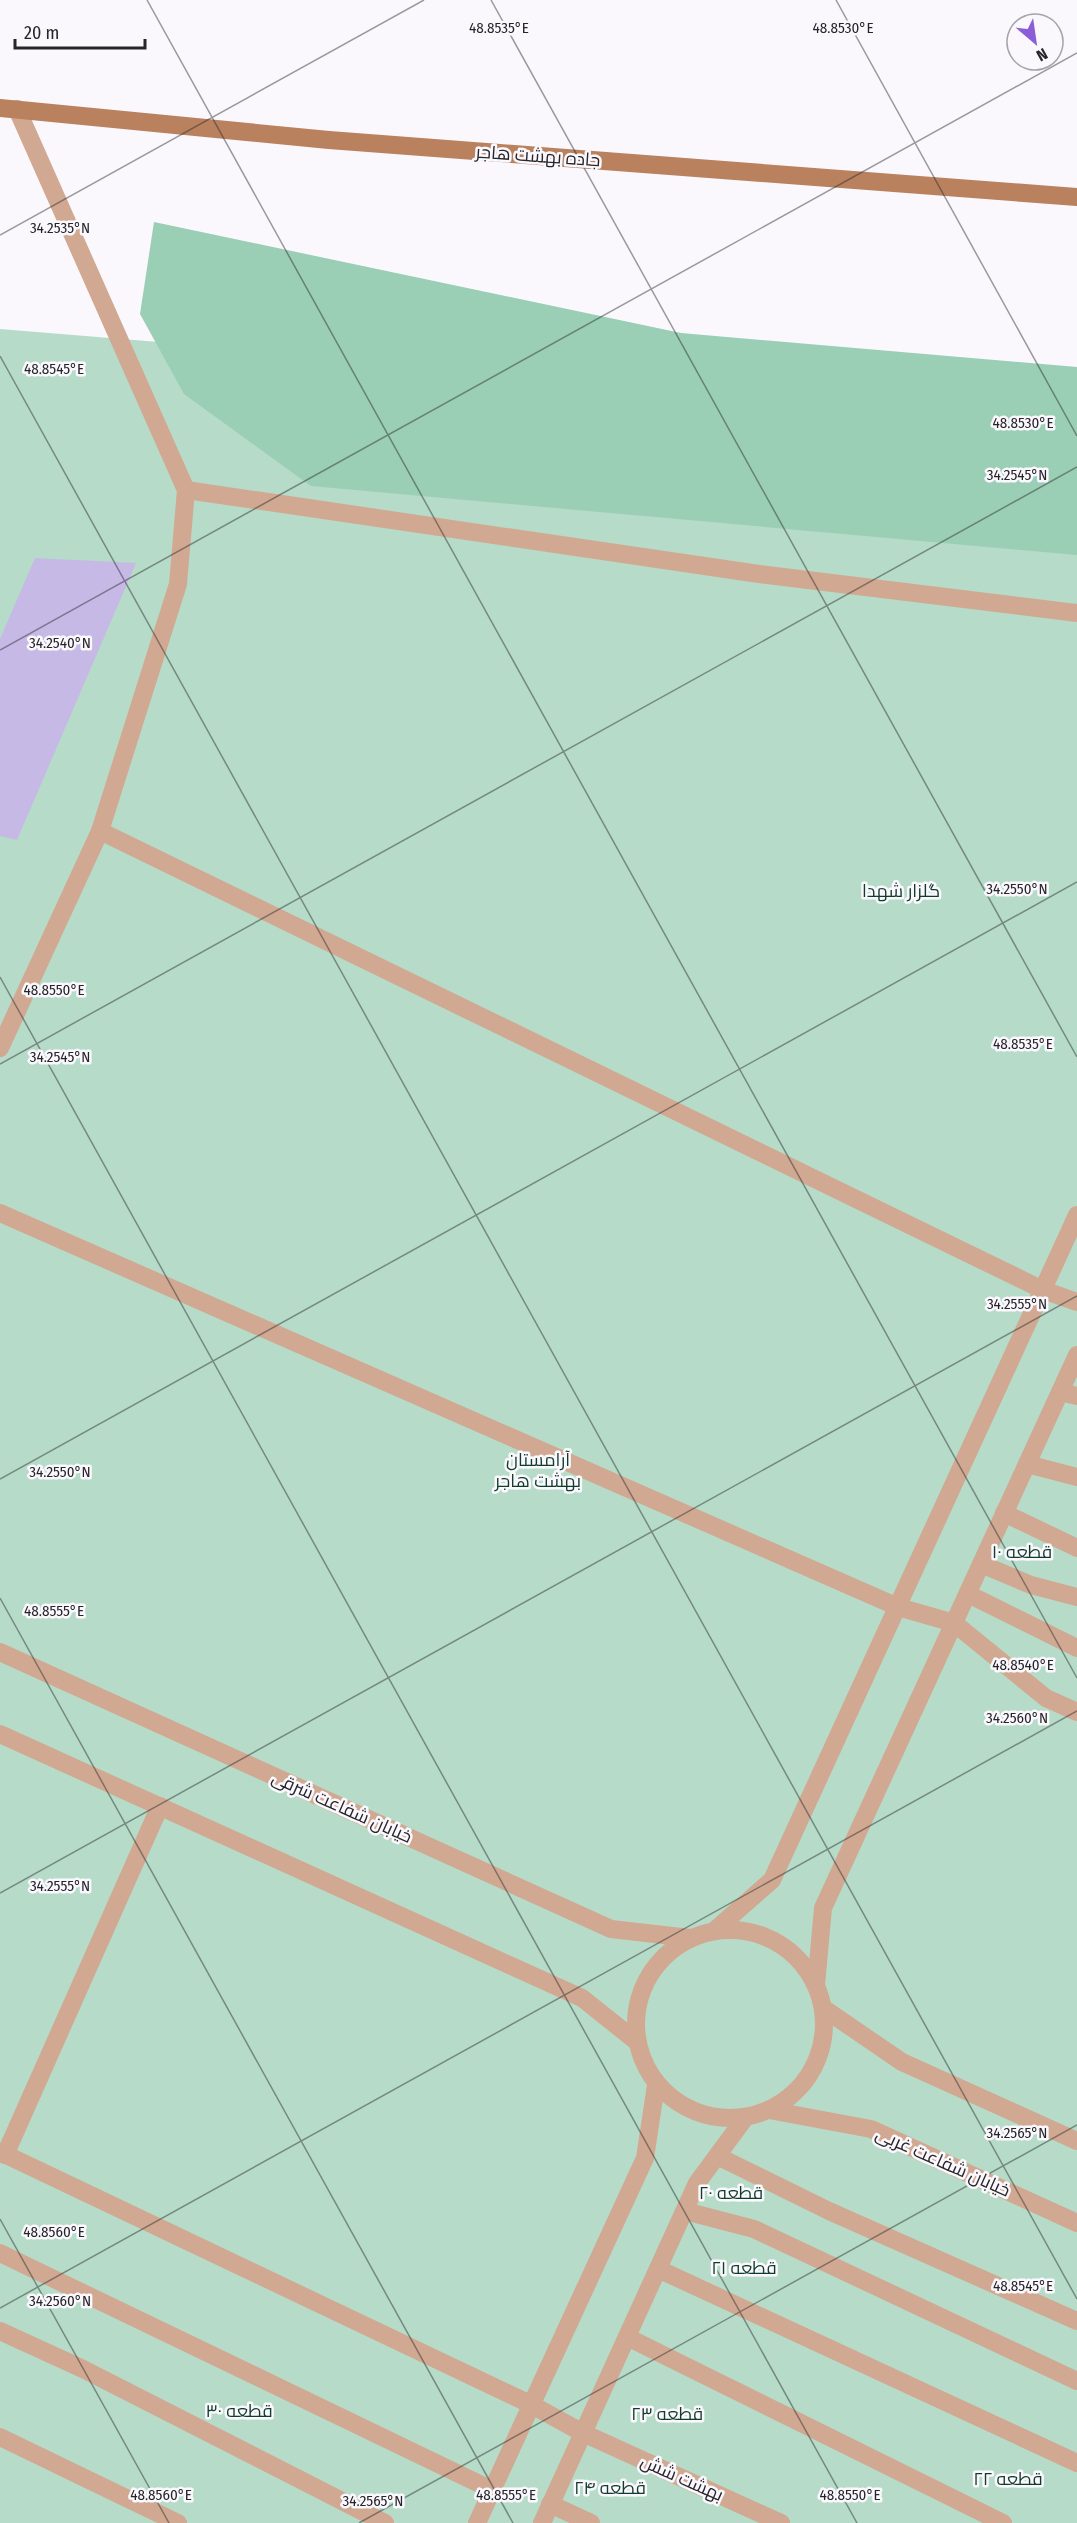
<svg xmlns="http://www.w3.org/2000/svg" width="1077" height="2523" font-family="'Fira Sans Condensed',Cairo,sans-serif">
  <rect width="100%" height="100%" fill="#faf8fd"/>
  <path fill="#b6dbc8" d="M0 329 1077 417V2523H0Z"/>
  <path fill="#9aceb5" d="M154 222 681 333 1077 367V555L311 486 184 394 140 314Z"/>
  <path fill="#c7b9e6" d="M35 558 136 563 17 840 0 836V639Z"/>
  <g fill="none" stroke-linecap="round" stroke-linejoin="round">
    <g stroke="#d1a992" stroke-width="18">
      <path d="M1060 1392 1077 1396"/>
      <path d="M1027 1464 1077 1477"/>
      <path d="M1004 1513 1077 1548"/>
      <path d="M981 1564 1031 1585 1077 1597"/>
      <path d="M968 1594 1077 1648"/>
      <path d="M898 1607 954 1623"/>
      <path d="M717 2156 829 2211 1077 2321"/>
      <path d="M685 2211 754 2229 1077 2381"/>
      <path d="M0 2253 492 2490"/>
      <path d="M658 2269 1077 2463"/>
      <path d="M0 2331 83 2369 385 2523"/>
      <path d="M627 2337 1003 2523"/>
      <path d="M0 2437 178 2523"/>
      <path d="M550 2504 591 2523"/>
    </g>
    <g stroke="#d1a992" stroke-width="18">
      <path d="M186 490 759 574 1077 613"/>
      <path d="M100 831 1043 1290 1077 1302"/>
      <path d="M0 1048 100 831 178 584 186 490 17 109"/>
      <path d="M0 1213 898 1607"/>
      <path d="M954 1623 1046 1698 1077 1712"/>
      <path d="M0 1652 611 1929 690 1938"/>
      <path d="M0 1734 582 1998 636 2041"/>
      <circle cx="730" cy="2024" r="94"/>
      <path d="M714 1931 772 1880 1077 1215"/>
      <path d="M816 1985 823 1908 1077 1355"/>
      <path d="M823 2008 902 2062 1077 2141"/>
      <path d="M769 2110 871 2129 1077 2223"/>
      <path d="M0 2152 532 2405 583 2433 781 2523"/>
      <path d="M5 2155 160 1806"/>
      <path d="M477 2523 645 2158 656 2085"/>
      <path d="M542 2523 697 2183 745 2118"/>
    </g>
    <path stroke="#ba815f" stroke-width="18" d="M0 108 329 140 1077 197"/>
  </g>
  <path fill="none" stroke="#262529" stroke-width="1.5" stroke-opacity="0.45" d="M147 0 1077 1678M491 0 1077 1057M836 0 1077 436M0 235 424 0M0 356 1077 2299M0 650 1077 53M0 977 857 2523M0 1064 1077 467M0 1479 1077 882M0 1598 513 2523M0 1893 1077 1296M0 2219 169 2523M0 2308 1077 1711M359 2523 1077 2125"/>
  <g text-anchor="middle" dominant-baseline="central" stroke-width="5" stroke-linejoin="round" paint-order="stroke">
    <g font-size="18" fill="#262529" stroke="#faf8fd">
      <text transform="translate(538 156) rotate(4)">جاده بهشت هاجر</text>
      <text transform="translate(342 1807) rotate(24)">خیابان شفاعت شرقی</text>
      <text transform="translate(943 2162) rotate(24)">خیابان شفاعت غربی</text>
      <text transform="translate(682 2478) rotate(24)">بهشت شش</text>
    </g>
    <g font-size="18" fill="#103c2b" stroke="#faf8fd">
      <text x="901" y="891">گلزار شهدا</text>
      <text x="538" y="1460">آرامستان<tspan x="538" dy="21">بهشت هاجر</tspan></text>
      <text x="1022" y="1552">قطعه ۱۰</text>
      <text x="731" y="2193">قطعه ۲۰</text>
      <text x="744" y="2268">قطعه ۲۱</text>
      <text x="239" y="2411">قطعه ۳۰</text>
      <text x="667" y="2414">قطعه ۲۳</text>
      <text x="1008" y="2479">قطعه ۲۲</text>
      <text x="610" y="2488">قطعه ۲۴</text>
    </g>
  </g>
  <g font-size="15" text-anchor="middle" fill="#262529" stroke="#faf8fd" stroke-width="5" stroke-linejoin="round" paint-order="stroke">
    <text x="499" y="33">48.8535°E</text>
    <text x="843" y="33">48.8530°E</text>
    <text x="60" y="233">34.2535°N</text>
    <text x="54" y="374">48.8545°E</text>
    <text x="1023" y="428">48.8530°E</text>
    <text x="1017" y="480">34.2545°N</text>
    <text x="60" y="648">34.2540°N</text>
    <text x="1017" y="894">34.2550°N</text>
    <text x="54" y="995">48.8550°E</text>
    <text x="1023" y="1049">48.8535°E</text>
    <text x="60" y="1062">34.2545°N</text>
    <text x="1017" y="1309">34.2555°N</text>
    <text x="60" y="1477">34.2550°N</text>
    <text x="54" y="1616">48.8555°E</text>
    <text x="1023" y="1670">48.8540°E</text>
    <text x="1017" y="1723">34.2560°N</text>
    <text x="60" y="1891">34.2555°N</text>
    <text x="1017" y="2138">34.2565°N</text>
    <text x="54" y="2237">48.8560°E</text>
    <text x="1023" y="2291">48.8545°E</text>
    <text x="60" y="2306">34.2560°N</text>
    <text x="161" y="2500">48.8560°E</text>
    <text x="506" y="2500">48.8555°E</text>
    <text x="850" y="2500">48.8550°E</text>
    <text x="373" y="2506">34.2565°N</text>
  </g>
  <g transform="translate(1035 42) rotate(151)"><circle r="28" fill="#faf8fd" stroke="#a5a4a8" stroke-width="1.5"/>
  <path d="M0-4.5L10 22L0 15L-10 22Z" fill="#8b5ed8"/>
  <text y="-9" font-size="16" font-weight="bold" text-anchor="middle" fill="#262529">N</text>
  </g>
  <path d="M15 39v9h130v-9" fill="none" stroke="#262529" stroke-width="3"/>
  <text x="24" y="39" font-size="18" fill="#262529" stroke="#faf8fd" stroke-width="4.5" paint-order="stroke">20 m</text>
</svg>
